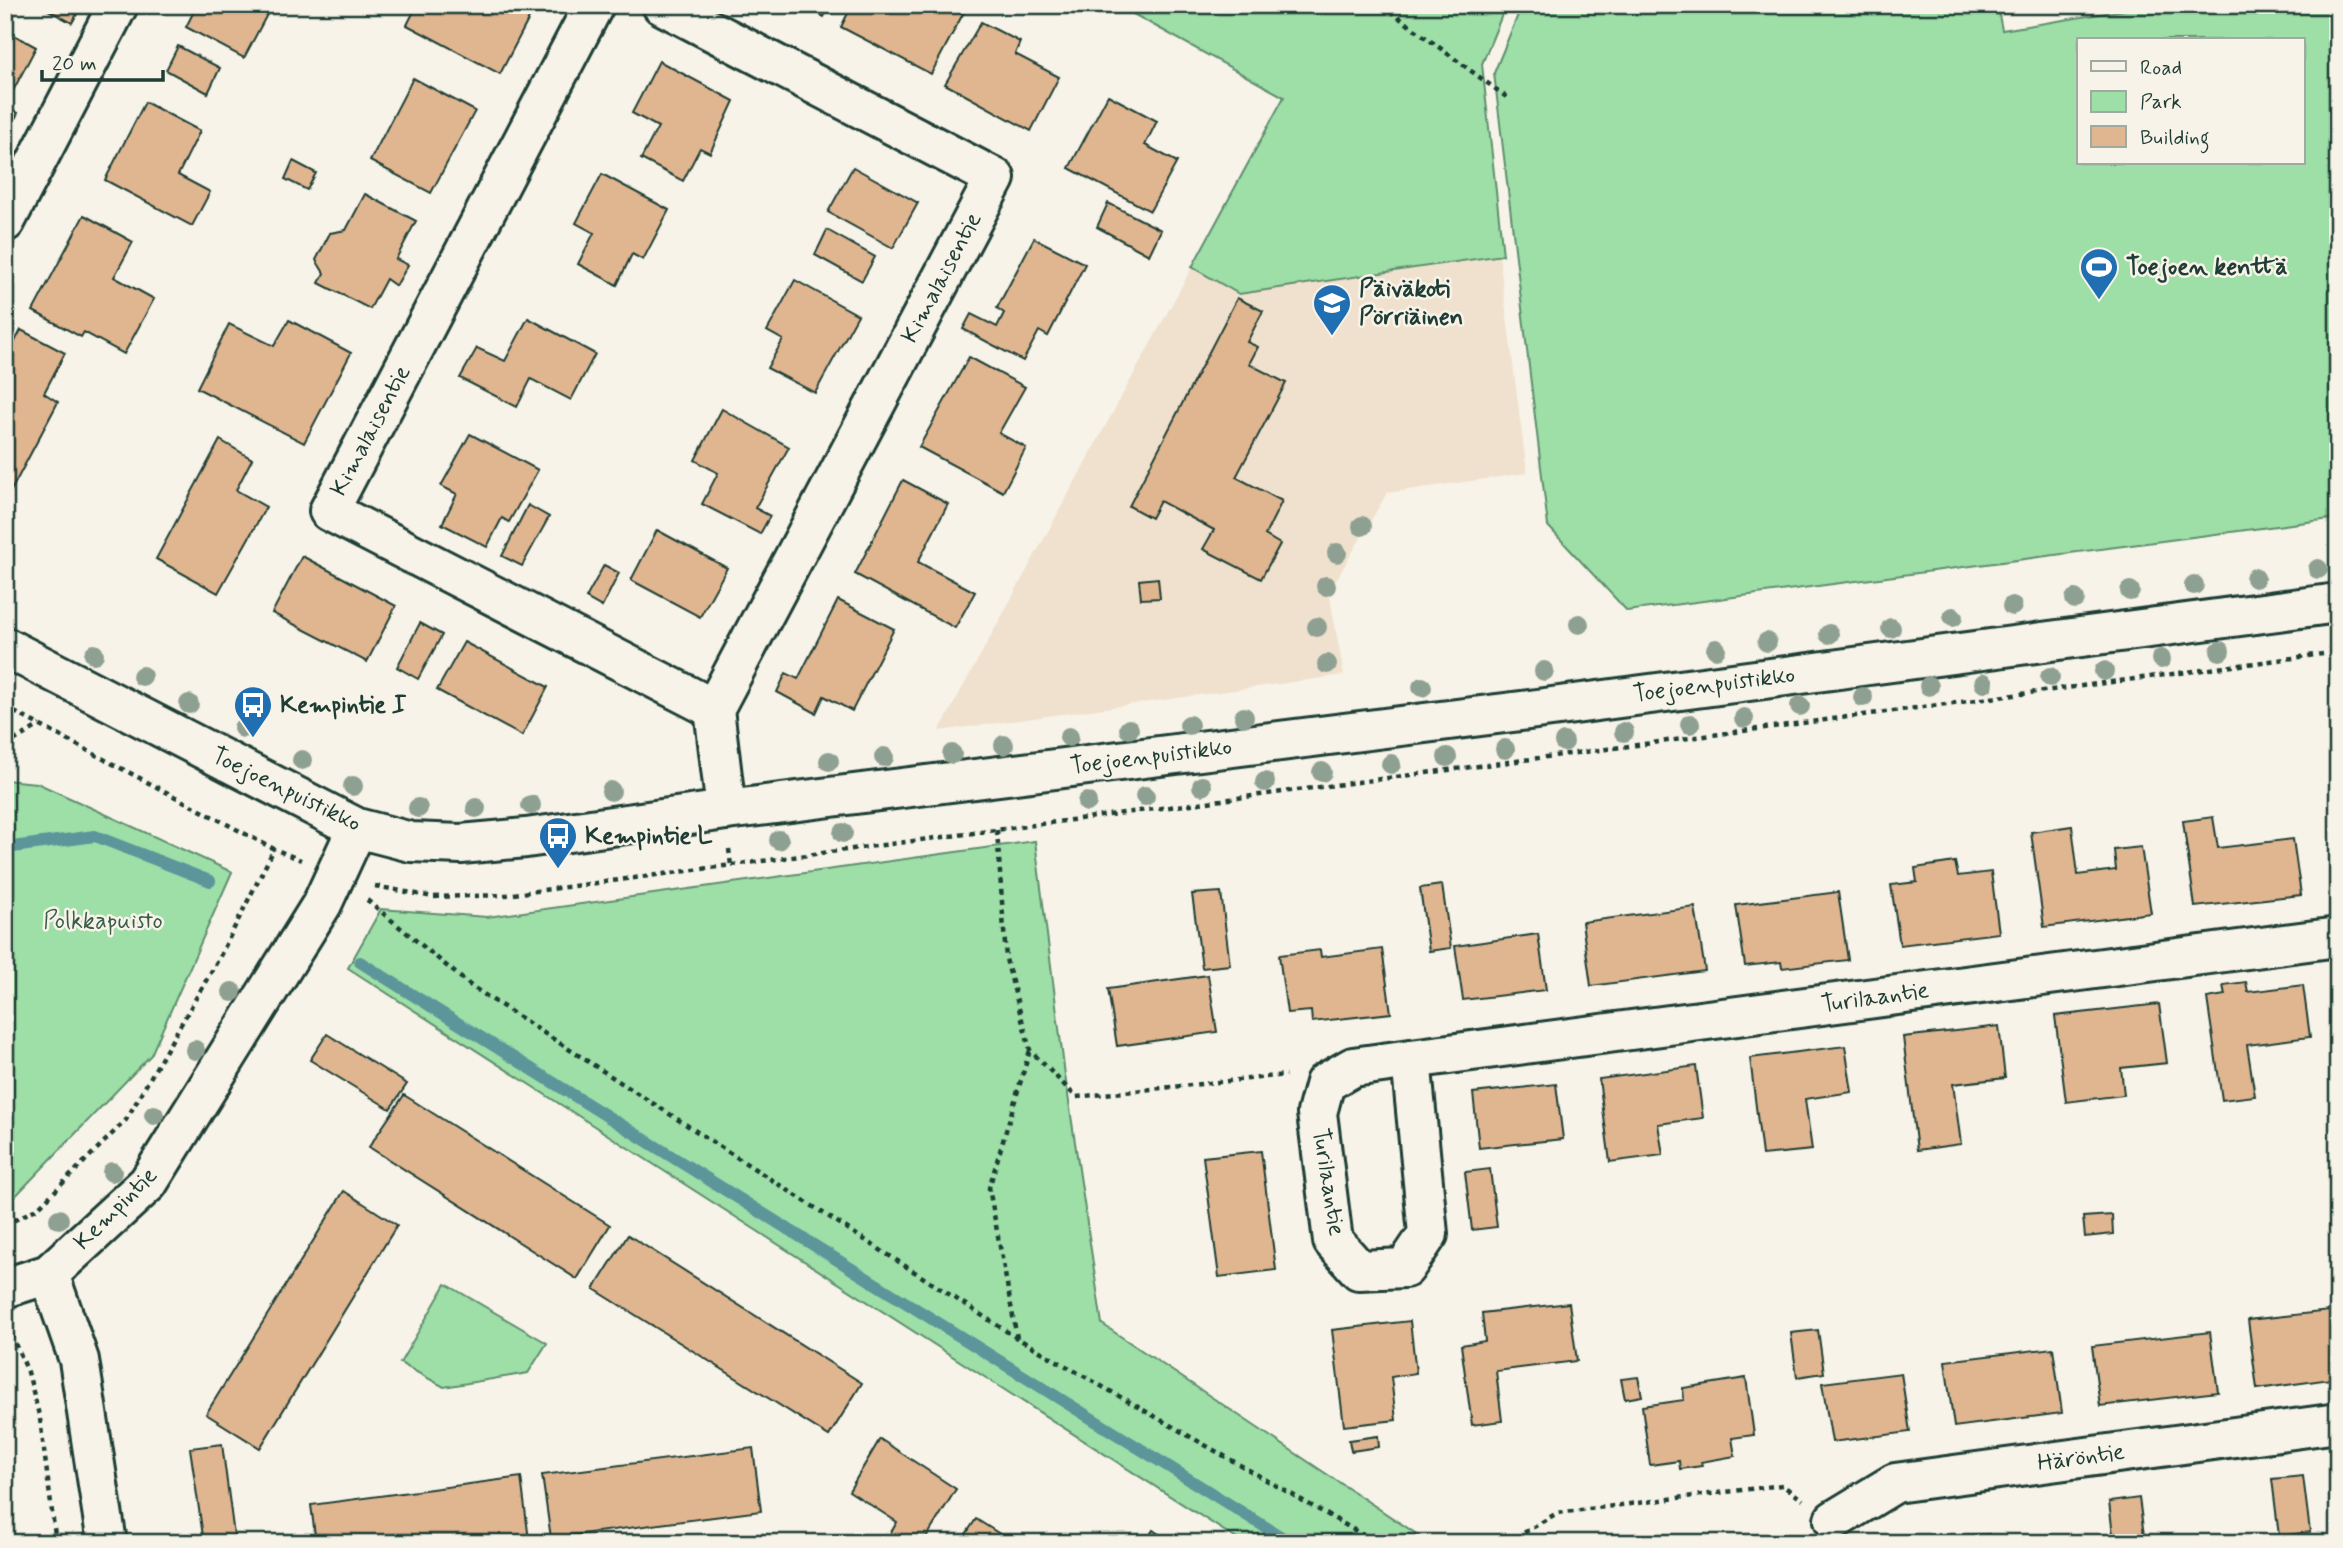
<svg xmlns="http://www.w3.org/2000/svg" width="2343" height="1548" font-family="Mynerve,sans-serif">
  <rect width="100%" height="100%" fill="#f7f3e8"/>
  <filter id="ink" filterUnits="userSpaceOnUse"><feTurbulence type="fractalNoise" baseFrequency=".0143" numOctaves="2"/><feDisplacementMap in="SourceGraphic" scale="14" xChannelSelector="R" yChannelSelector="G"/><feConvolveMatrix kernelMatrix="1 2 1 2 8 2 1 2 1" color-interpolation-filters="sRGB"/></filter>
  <g filter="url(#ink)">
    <path fill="#f0e1ce" d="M1285 97 1492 201 1527 473 1387 493 1329 592 1344 675 939 731Z"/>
    <g fill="#9edea7" stroke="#5e8e6e" stroke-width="2" fill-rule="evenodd">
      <path d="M1117 5H1506L1482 64 1503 255 1239 294 1192 267 1284 97Z"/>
      <path d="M1522 5H1997L2002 30 2155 5H2338V518L1627 611 1548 526 1494 73ZM2079 40H2303V163H2079Z"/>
      <path d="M5 780 37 783 232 872 151 1055 5 1207Z"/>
      <path d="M1035 841 1065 1075 1102 1324 1430 1543H1243L348 968 381 909 487 917Z"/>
      <path d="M446 1284 547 1343 528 1373 444 1387 400 1363Z"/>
    </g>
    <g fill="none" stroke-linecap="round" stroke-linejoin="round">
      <g stroke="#5b969b" stroke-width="12">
        <path d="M5 848 95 836 210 881"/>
        <path d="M360 962 1291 1543"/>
      </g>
    </g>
    <g fill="#e0b690" stroke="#1f3d34" stroke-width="2">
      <path d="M39 5H82L72 23Z"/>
      <path d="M197 5H272L244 58 186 27Z"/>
      <path d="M417 5H454L469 12 472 5H536L500 74 407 25Z"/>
      <path d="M802 5H830L824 17Z"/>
      <path d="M852 5H953L964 12 931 74 841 27Z"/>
      <path d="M981 22 1020 42 1015 54 1059 77 1031 131 945 84Z"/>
      <path d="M5 30 36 47 5 106 18 113 5 138Z"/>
      <path d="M178 46 220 68 208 93 166 70Z"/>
      <path d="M659 61 734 101 710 153 700 148 683 181 641 159 658 127 632 113Z"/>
      <path d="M413 78 475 111 431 193 370 161Z"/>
      <path d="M1108 95 1157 121 1145 145 1177 162 1150 211 1069 168Z"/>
      <path d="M145 102 200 131 178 175 210 192 192 226 105 180Z"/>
      <path d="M293 161 316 173 307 190 285 179Z"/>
      <path d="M853 167 918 203 893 248 828 212Z"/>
      <path d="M602 174 669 210 643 260 632 254 617 285 578 264 594 233 576 223Z"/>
      <path d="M365 194 416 221 396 259 408 265 396 286 386 279 370 309 319 283 324 273 316 260 330 233 346 230Z"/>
      <path d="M1108 203 1161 230 1149 255 1097 227Z"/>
      <path d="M84 215 133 242 114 277 154 299 124 354 84 332 81 337 33 311Z"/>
      <path d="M827 230 875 257 862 281 815 255Z"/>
      <path d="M1034 238 1085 264 1048 336 1039 331 1023 361 963 329 971 314 997 327 1004 313 997 308Z"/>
      <path d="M795 280 858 315 815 393 767 368 783 340 767 331Z"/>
      <path d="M1237 298 1263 311 1247 342 1258 347 1249 364 1286 383 1236 477 1282 501 1265 535 1280 544 1261 579 1203 549 1214 530 1160 501 1151 518 1129 506Z"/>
      <path d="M528 318 595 354 571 400 531 379 517 407 460 378 477 348 505 361Z"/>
      <path d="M289 320 351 353 304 443 197 388 229 324 274 346Z"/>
      <path d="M21 330 65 353 44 393 58 402 5 502V360Z"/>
      <path d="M969 357 1025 387 999 433 1026 448 1003 492 919 447Z"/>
      <path d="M722 409 789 447 755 508 770 516 760 534 702 504 718 473 695 460Z"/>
      <path d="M470 434 538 470 509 522 502 518 487 547 442 524 457 494 441 486Z"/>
      <path d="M220 440 252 459 236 490 266 507 218 593 156 559Z"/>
      <path d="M903 480 948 504 918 562 975 592 955 628 855 574Z"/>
      <path d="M528 505 549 517 522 566 502 556Z"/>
      <path d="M657 530 727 568 700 617 631 580Z"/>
      <path d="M302 556 396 606 367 662 272 613Z"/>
      <path d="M604 565 619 573 602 607 586 598Z"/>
      <path d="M1158 578 1160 598 1141 599 1139 580Z"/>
      <path d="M838 600 894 629 852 711 824 696 816 713 777 692 786 673 798 679Z"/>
      <path d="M420 623 442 635 418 679 397 667Z"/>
      <path d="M464 642 548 687 522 736 437 690Z"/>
      <path d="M2213 817 2218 848 2293 839 2301 895 2195 907 2183 821Z"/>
      <path d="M2072 826 2078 875 2116 870 2114 850 2141 847 2151 913 2044 927 2031 832Z"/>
      <path d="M1955 862 1958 876 1991 872 1999 933 1900 945 1891 885 1917 882 1915 868Z"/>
      <path d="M1442 885 1451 948 1429 951 1420 888Z"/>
      <path d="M1221 892 1230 965 1202 968 1192 894Z"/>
      <path d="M1838 892 1848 960 1782 968 1781 962 1745 966 1736 905Z"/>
      <path d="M1695 907 1705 971 1591 986 1582 922Z"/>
      <path d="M1538 934 1546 990 1463 1000 1455 946Z"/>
      <path d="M1382 949 1391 1013 1312 1022 1311 1011 1287 1013 1279 955 1320 950 1321 957Z"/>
      <path d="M1208 975 1217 1032 1117 1046 1108 989Z"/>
      <path d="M2246 982 2248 992 2303 985 2310 1037 2247 1045 2255 1096 2222 1100 2207 998 2225 995 2223 985Z"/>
      <path d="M2159 1004 2167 1063 2121 1068 2124 1095 2066 1102 2055 1016Z"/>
      <path d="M1999 1026 2005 1078 1953 1084 1961 1144 1917 1150 1903 1037Z"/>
      <path d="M327 1034 407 1084 390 1109 310 1060Z"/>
      <path d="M1845 1046 1852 1092 1805 1099 1812 1150 1762 1155 1750 1058Z"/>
      <path d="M1696 1066 1703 1118 1658 1124 1663 1155 1610 1162 1599 1079Z"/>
      <path d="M1556 1084 1563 1139 1479 1148 1473 1093Z"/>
      <path d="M404 1095 610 1225 577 1279 369 1147Z"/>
      <path d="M1261 1151 1276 1270 1219 1277 1203 1157Z"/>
      <path d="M1490 1169 1497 1227 1472 1230 1465 1172Z"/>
      <path d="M344 1191 397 1225 260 1448 206 1414Z"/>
      <path d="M2112 1215 2113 1234 2085 1237 2083 1217Z"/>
      <path d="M628 1235 862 1383 829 1436 594 1289Z"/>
      <path d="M1569 1303 1577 1361 1496 1371 1502 1421 1472 1425 1461 1345 1485 1341 1482 1313Z"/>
      <path d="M2338 1310V1378L2257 1389 2248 1320Z"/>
      <path d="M1410 1321 1416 1373 1391 1377 1396 1420 1344 1426 1332 1330Z"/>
      <path d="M1818 1330 1824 1373 1797 1377 1791 1333Z"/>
      <path d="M2210 1332 2218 1392 2100 1406 2092 1346Z"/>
      <path d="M2053 1348 2062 1413 1954 1427 1945 1361Z"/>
      <path d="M1901 1373 1910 1432 1832 1442 1822 1383Z"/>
      <path d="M1638 1377 1642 1396 1625 1399 1621 1379Z"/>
      <path d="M1746 1378 1754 1435 1732 1438 1735 1456 1701 1462 1702 1466 1680 1469 1679 1461 1650 1465 1642 1406 1684 1400 1683 1388Z"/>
      <path d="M1378 1436 1379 1447 1351 1451 1349 1440Z"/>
      <path d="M880 1439 956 1489 923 1543H885L897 1522 849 1491Z"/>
      <path d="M222 1444 235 1543H204L190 1448Z"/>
      <path d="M753 1448 761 1511 551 1538 542 1475Z"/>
      <path d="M2303 1476 2310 1532 2279 1536 2272 1479Z"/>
      <path d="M521 1477 529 1540 509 1543H316L311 1505Z"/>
      <path d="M2139 1498 2145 1543H2114L2109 1502Z"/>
      <path d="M976 1519 1014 1543H960Z"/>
      <path d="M1153 1530 1172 1543H1145Z"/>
      <path d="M1989 1534 1990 1543H1959L1958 1536Z"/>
    </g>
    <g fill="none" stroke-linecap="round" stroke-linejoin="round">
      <defs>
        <g id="minor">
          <path d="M594 5 329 511 714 709"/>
          <path d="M662 5 995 178 714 709 726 810"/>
          <path d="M5 222 118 5"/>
          <path d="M5 647 357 828 411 842 461 844 526 838 726 810 1529 710 2338 603"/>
          <path d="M1411 1059 1428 1234 1405 1268 1359 1270 1333 1241 1317 1113 1325 1083 1353 1067 1411 1059 2338 937"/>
          <path d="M49 1274 79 1360 107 1543"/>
          <path d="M5 1288 49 1274 148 1183 322 904 357 828"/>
          <path d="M1834 1520 1895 1483 2338 1423"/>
        </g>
      </defs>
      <use href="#minor" stroke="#1f3d34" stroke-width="44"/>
      <g stroke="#1f3d34" stroke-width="4.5" stroke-dasharray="5 5" stroke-linecap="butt">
        <path d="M1382 5 1509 99"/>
        <path d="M5 707 274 849 301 860"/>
        <path d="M5 746 40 725"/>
        <path d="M997 830 1006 959 1030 1050 1076 1097 1286 1075"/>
        <path d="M729 849 731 866"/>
        <path d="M375 886 433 897 506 895 2338 652"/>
        <path d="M367 900 471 986 1017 1338 1377 1543"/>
        <path d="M5 1225 38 1208 126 1120 219 958 274 849"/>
        <path d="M7 1325 28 1372 40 1419 56 1543"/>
        <path d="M1017 1338 989 1188 1030 1050"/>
        <path d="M1507 1543 1557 1513 1782 1485 1803 1500"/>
      </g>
      <use href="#minor" stroke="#f7f3e8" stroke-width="38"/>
    </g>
    <g fill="#8ea092">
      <circle cx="1362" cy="526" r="10"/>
      <circle cx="1337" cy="553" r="10"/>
      <circle cx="2318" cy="569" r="10"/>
      <circle cx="2255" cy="578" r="10"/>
      <circle cx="2194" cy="585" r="10"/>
      <circle cx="1326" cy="586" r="10"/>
      <circle cx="2130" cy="591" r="10"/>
      <circle cx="2075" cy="599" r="10"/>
      <circle cx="2012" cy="606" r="10"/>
      <circle cx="1953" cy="617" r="10"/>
      <circle cx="1579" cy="624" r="10"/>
      <circle cx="1317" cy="627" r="10"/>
      <circle cx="1891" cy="628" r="10"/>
      <circle cx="1829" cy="634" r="10"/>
      <circle cx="1767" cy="642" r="10"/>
      <circle cx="1716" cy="649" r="10"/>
      <circle cx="2220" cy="651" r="10"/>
      <circle cx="94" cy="654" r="10"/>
      <circle cx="2161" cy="659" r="10"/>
      <circle cx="1327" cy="664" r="10"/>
      <circle cx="1544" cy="671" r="10"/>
      <circle cx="2104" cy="671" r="10"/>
      <circle cx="142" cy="676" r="10"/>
      <circle cx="2050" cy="677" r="10"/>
      <circle cx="1984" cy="683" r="10"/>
      <circle cx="1929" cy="686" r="10"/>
      <circle cx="1422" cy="687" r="10"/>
      <circle cx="1863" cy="697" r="10"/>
      <circle cx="189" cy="704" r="10"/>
      <circle cx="1800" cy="706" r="10"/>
      <circle cx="1244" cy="717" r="10"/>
      <circle cx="1744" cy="718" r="10"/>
      <circle cx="1690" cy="724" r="10"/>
      <circle cx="1189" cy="725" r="10"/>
      <circle cx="243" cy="728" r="10"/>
      <circle cx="1129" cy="729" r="10"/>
      <circle cx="1624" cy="732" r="10"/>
      <circle cx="1069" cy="737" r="10"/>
      <circle cx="1564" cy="742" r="10"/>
      <circle cx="1004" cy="745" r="10"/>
      <circle cx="1505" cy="749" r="10"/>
      <circle cx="952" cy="754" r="10"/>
      <circle cx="884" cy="757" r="10"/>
      <circle cx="1447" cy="757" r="10"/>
      <circle cx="302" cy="760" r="10"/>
      <circle cx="829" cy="761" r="10"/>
      <circle cx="1391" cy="764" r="10"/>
      <circle cx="1322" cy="772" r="10"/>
      <circle cx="1265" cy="782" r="10"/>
      <circle cx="353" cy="786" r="10"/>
      <circle cx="1202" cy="786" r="10"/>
      <circle cx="611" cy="791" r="10"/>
      <circle cx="1145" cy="796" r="10"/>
      <circle cx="1087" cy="802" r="10"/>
      <circle cx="531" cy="805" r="10"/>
      <circle cx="418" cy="808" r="10"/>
      <circle cx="476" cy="808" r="10"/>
      <circle cx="843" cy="833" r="10"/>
      <circle cx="779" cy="840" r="10"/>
      <circle cx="232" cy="992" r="10"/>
      <circle cx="195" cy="1050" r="10"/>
      <circle cx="154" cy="1115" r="10"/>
      <circle cx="112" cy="1172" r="10"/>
      <circle cx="59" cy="1219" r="10"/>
    </g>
  </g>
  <defs>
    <symbol id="stadium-pin" viewBox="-11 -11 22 30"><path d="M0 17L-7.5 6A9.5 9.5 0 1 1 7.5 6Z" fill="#1f6fb2" stroke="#f7f3e8"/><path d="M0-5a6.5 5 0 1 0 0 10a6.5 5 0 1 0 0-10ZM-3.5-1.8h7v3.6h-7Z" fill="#fff"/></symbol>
    <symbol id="school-pin" viewBox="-11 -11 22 30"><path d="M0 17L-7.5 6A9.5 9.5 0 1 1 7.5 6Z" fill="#1f6fb2" stroke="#f7f3e8"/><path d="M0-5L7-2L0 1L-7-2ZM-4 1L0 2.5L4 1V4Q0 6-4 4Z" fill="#fff"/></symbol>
    <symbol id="bus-pin" viewBox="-11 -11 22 30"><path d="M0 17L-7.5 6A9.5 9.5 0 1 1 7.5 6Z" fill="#1f6fb2" stroke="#f7f3e8"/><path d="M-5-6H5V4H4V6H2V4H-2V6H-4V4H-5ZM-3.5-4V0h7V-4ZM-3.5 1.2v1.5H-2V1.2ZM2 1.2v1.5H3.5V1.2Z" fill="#fff"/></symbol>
  </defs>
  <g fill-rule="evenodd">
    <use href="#stadium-pin" x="2077" y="245" width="44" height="60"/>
    <use href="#school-pin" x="1310" y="281" width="44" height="60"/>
    <use href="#bus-pin" x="231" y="683" width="44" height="60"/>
    <use href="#bus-pin" x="536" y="814" width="44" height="60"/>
  </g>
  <g text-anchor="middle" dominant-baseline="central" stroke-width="5" stroke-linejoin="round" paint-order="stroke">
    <g font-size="24" font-weight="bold" fill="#1f3d34" stroke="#f7f3e8" text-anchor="start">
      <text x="2126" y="267">Toejoen kenttä</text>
      <text x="1359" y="289">Päiväkoti<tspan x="1359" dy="28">Pörriäinen</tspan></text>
      <text x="280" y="705">Kempintie I</text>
      <text x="585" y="836">Kempintie L</text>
    </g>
    <g font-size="24" fill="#1f3d34" stroke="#f7f3e8">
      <text transform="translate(942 278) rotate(-62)">Kimalaisentie</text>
      <text transform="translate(371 431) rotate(-62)">Kimalaisentie</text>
      <text transform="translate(1714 685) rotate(-7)">Toejoenpuistikko</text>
      <text transform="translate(1151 757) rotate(-7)">Toejoenpuistikko</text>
      <text transform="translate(286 790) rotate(26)">Toejoenpuistikko</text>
      <text transform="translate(1875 998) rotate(-8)">Turilaantie</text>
      <text transform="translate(1328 1182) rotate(81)">Turilaantie</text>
      <text transform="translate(116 1209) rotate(-45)">Kempintie</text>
      <text transform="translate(2081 1458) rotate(-8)">Häröntie</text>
    </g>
    <g font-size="24" fill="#385d4b" stroke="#f7f3e8">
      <text x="103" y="921">Polkkapuisto</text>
    </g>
  </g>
  <rect width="2343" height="1548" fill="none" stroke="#f7f3e8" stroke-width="28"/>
  <rect x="14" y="14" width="2315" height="1520" fill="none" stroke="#1f3d34" stroke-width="2.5" filter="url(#ink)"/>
  <rect x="2077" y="38" width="228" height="126" fill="#f7f3e8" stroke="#a1aaa0" stroke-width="2"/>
  <rect x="2091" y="61" width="35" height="10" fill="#f7f3e8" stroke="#a1aaa0" stroke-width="2"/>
  <text x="2140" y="74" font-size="21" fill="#1f3d34">Road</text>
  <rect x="2091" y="91" width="35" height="21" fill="#9edea7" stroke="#a1aaa0" stroke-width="2"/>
  <text x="2140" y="108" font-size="21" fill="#1f3d34">Park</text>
  <rect x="2091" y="126" width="35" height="21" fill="#e0b690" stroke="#a1aaa0" stroke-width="2"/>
  <text x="2140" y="144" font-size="21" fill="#1f3d34">Building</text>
  <path d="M42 70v10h121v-10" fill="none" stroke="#1f3d34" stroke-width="3.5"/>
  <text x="52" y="70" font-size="21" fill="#1f3d34" stroke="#f7f3e8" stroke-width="5" paint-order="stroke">20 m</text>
</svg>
